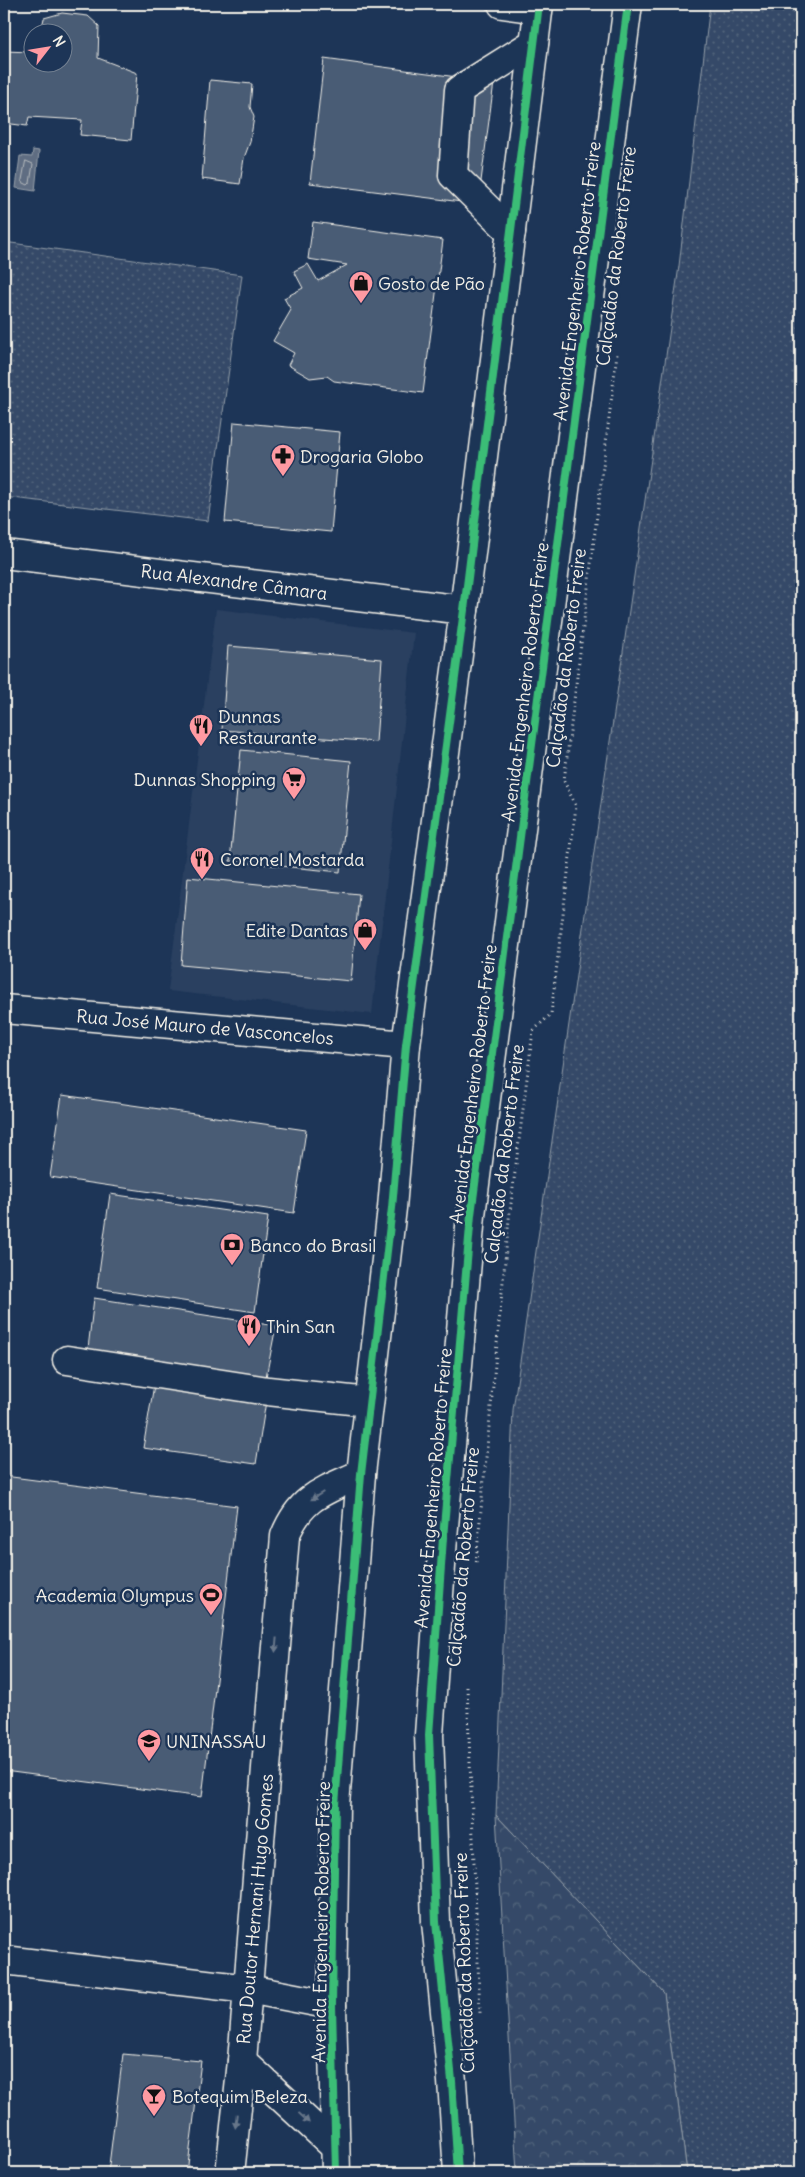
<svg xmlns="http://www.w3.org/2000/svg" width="805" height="2177" font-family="Delius,sans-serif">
  <defs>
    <pattern id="grass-dots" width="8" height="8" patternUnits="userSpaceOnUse" patternTransform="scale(1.25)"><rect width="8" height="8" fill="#354a67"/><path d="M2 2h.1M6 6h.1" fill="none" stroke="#53657d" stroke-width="1.8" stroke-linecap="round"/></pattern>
    <pattern id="forest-crowns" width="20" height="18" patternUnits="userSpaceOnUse" patternTransform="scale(1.25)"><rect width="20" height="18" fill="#354a67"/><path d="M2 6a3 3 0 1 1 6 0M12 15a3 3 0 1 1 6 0" fill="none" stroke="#53657d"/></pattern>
  </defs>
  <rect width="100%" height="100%" fill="#1d3557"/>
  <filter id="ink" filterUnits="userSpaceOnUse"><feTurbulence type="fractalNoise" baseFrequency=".02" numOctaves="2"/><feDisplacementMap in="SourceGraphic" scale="10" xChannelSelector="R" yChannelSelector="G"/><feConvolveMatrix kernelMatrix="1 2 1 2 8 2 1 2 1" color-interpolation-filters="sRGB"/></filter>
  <g filter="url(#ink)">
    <path fill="#2a4060" d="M216 609 414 633 372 1014 168 991Z"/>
    <g fill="url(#grass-dots)" stroke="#949ea8">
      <path d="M710 4H801V2173H687L664 1993 496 1815 513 1410 679 266Z"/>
      <path d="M4 242 242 275 208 521 4 497Z"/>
    </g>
    <path fill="url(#forest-crowns)" stroke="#949ea8" d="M496 1815 664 1993 687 2173H517Z"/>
    <path fill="#5e6d82" stroke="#9aa2ab" d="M33 150 39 151 35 191 16 188 20 156 32 157Z"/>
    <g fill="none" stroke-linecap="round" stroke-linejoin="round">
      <path stroke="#b8bcbf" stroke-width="1" d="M26 161 33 164 30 183 28 185 22 182Z"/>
    </g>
    <g fill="#485b74" stroke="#f4f1e8">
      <path d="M62 13 88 16 99 26 98 58 137 73 131 140 80 135 82 120 29 117 27 126 4 123V51L32 52V62H62V32H41L44 18Z"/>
      <path d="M324 59 494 82 478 204 310 183Z"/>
      <path d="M210 80 252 84 250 107 254 117 250 142 244 158 240 184 202 179Z"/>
      <path d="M313 222 443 240 423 393 334 381 327 376 310 378 288 365 294 353 273 341 291 310 284 298 303 288 294 271 308 264 318 281 347 265 308 259Z"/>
      <path d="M234 422 340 432 331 532 225 522Z"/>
      <path d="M228 646 382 659 376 742 222 730Z"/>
      <path d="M241 750 351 761 340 872 230 861Z"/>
      <path d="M188 877 359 894 351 981 181 965Z"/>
      <path d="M62 1095 306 1130 294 1213 50 1177Z"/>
      <path d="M110 1194 268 1217 255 1312 97 1288Z"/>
      <path d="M94 1298 276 1326 265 1382 87 1357Z"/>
      <path d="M154 1385 266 1401 256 1464 143 1448Z"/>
      <path d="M4 1476 237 1506 202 1797 4 1771Z"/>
      <path d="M123 2054 201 2061 187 2173H108Z"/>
    </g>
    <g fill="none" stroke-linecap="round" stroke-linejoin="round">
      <defs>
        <g id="minor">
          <path d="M502 4 538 9"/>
          <path d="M511 232 453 175 459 90 534 43"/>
          <path d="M4 554 464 610"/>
          <path d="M4 1009 406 1045"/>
          <path d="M67 1360 268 1391 369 1402"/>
          <path d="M4 1960 248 1989 332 2005"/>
          <path d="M242 2061 334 2146"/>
          <path d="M230 2173 242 2061 285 1536C301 1496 324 1491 361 1474"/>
        </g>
        <g id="major">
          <path d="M336 2173 332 2005 335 1805 361 1474 392 1208 406 1045 464 610 539 4"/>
          <path d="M458 2173 452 2081 436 1922 429 1735 443 1538 471 1215 628 4"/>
        </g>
      </defs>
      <use href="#minor" stroke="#f4f1e8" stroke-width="31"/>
      <use href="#major" stroke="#f4f1e8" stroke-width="31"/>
      <g stroke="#f4f1e8" stroke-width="3" stroke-dasharray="1 4" stroke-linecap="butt">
        <path d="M476 1562 509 1219 533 1031 551 1014 576 806 564 781 617 354"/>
        <path d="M467 1687 480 2013"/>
      </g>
      <use href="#minor" stroke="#1d3557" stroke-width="28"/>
      <use href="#major" stroke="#1d3557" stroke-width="28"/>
      <defs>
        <g id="cycleway">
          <path d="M336 2173 332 2005 335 1805 361 1474 392 1208 406 1045 464 610 539 4"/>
          <path d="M458 2173 452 2081 436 1922 429 1735 443 1538 471 1215 628 4"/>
        </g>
      </defs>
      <use href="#cycleway" stroke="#1d3557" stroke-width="11"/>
      <use href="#cycleway" stroke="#3abd76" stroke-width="8"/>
    </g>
    <defs><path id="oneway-solid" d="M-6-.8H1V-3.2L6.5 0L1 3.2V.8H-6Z" transform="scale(1.25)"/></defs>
    <g fill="#68778a">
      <use href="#oneway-solid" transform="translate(317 1496) rotate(148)"/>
      <use href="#oneway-solid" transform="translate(276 1645) rotate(95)"/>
      <use href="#oneway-solid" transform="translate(304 2118) rotate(43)"/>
      <use href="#oneway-solid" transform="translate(236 2121) rotate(96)"/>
    </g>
  </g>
  <defs>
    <symbol id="shop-pin" viewBox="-11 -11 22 30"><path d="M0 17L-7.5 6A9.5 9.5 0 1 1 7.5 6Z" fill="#ff9aa2" stroke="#1d3557"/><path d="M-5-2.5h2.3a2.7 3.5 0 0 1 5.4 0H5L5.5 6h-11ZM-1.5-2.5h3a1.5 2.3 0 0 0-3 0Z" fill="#111"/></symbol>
    <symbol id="pharmacy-pin" viewBox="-11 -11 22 30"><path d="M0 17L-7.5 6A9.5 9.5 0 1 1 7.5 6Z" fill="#ff9aa2" stroke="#1d3557"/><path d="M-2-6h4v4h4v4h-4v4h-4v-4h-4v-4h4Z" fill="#111"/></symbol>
    <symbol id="restaurant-pin" viewBox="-11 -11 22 30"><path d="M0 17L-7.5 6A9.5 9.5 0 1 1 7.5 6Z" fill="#ff9aa2" stroke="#1d3557"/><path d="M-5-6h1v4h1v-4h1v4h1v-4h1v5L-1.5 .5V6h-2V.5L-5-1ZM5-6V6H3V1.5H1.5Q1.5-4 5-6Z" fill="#111"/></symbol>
    <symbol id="supermarket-pin" viewBox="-11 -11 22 30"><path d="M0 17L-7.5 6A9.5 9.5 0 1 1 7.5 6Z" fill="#ff9aa2" stroke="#1d3557"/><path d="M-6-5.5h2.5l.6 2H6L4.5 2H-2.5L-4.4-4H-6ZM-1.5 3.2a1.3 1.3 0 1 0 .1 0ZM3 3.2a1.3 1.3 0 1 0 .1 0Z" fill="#111"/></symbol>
    <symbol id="bank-pin" viewBox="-11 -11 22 30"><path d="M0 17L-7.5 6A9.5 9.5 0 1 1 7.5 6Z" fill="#ff9aa2" stroke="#1d3557"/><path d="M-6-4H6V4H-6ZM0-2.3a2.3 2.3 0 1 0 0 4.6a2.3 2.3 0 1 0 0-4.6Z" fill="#111"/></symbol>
    <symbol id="stadium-pin" viewBox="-11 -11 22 30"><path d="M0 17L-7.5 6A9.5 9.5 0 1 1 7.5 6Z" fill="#ff9aa2" stroke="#1d3557"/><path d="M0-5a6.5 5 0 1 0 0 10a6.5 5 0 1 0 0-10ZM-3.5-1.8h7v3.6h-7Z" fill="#111"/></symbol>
    <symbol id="university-pin" viewBox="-11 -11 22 30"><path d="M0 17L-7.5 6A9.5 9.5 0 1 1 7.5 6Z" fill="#ff9aa2" stroke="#1d3557"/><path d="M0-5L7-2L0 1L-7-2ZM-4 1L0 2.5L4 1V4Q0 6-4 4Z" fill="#111"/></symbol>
    <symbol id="bar-pin" viewBox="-11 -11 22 30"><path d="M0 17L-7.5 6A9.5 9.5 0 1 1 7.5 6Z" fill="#ff9aa2" stroke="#1d3557"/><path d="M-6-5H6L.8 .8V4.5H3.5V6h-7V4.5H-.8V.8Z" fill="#111"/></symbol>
  </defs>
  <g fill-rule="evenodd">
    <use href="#shop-pin" x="347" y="269" width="28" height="38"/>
    <use href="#pharmacy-pin" x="269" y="442" width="28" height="38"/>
    <use href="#restaurant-pin" x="187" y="712" width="28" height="38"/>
    <use href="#supermarket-pin" x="280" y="765" width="28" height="38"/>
    <use href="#restaurant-pin" x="188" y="845" width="28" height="38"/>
    <use href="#shop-pin" x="351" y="916" width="28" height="38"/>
    <use href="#bank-pin" x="218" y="1231" width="28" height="38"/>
    <use href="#restaurant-pin" x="235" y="1312" width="28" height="38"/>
    <use href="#stadium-pin" x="197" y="1581" width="28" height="38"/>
    <use href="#university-pin" x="135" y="1727" width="28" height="38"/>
    <use href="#bar-pin" x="140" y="2082" width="28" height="38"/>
  </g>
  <g text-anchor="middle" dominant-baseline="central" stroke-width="5" stroke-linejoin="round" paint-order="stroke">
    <g font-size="18" fill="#f4f1e8" stroke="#1d3557">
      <text transform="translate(616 256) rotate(-83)">Calçadão da Roberto Freire</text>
      <text transform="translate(577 281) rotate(-83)">Avenida Engenheiro Roberto Freire</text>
      <text transform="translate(234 582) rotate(7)">Rua Alexandre Câmara</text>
      <text transform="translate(566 658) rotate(-83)">Calçadão da Roberto Freire</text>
      <text transform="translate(525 682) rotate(-83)">Avenida Engenheiro Roberto Freire</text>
      <text transform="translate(205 1027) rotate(5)">Rua José Mauro de Vasconcelos</text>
      <text transform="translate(473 1084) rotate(-83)">Avenida Engenheiro Roberto Freire</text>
      <text transform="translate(504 1154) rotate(-83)">Calçadão da Roberto Freire</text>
      <text transform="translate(433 1488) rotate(-85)">Avenida Engenheiro Roberto Freire</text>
      <text transform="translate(463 1557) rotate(-85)">Calçadão da Roberto Freire</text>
      <text transform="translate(255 1909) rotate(-85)">Rua Doutor Hernani Hugo Gomes</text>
      <text transform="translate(321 1922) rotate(-89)">Avenida Engenheiro Roberto Freire</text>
      <text transform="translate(464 1963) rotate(-92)">Calçadão da Roberto Freire</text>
    </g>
    <g font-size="18" fill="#f4f1e8" stroke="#1d3557" text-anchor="start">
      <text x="378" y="283">Gosto de Pão</text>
      <text x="300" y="456">Drogaria Globo</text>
      <text x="218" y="716">Dunnas<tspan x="218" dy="21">Restaurante</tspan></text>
      <text x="276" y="779" text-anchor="end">Dunnas Shopping</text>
      <text x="220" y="859">Coronel Mostarda</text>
      <text x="348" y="930" text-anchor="end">Edite Dantas</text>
      <text x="250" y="1245">Banco do Brasil</text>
      <text x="266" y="1326">Thin San</text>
      <text x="194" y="1595" text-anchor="end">Academia Olympus</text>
      <text x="166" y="1741">UNINASSAU</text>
      <text x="172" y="2096">Botequim Beleza</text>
    </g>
  </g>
  <rect width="805" height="2177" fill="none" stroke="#1d3557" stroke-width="20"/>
  <rect x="10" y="10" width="785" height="2157" fill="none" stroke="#f4f1e8" stroke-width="2" filter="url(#ink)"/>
  <g transform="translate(48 48) rotate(59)"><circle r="24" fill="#1d3557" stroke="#738091"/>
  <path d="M0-4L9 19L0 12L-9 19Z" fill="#ff9aa2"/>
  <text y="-8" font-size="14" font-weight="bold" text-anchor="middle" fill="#f4f1e8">N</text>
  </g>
</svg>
